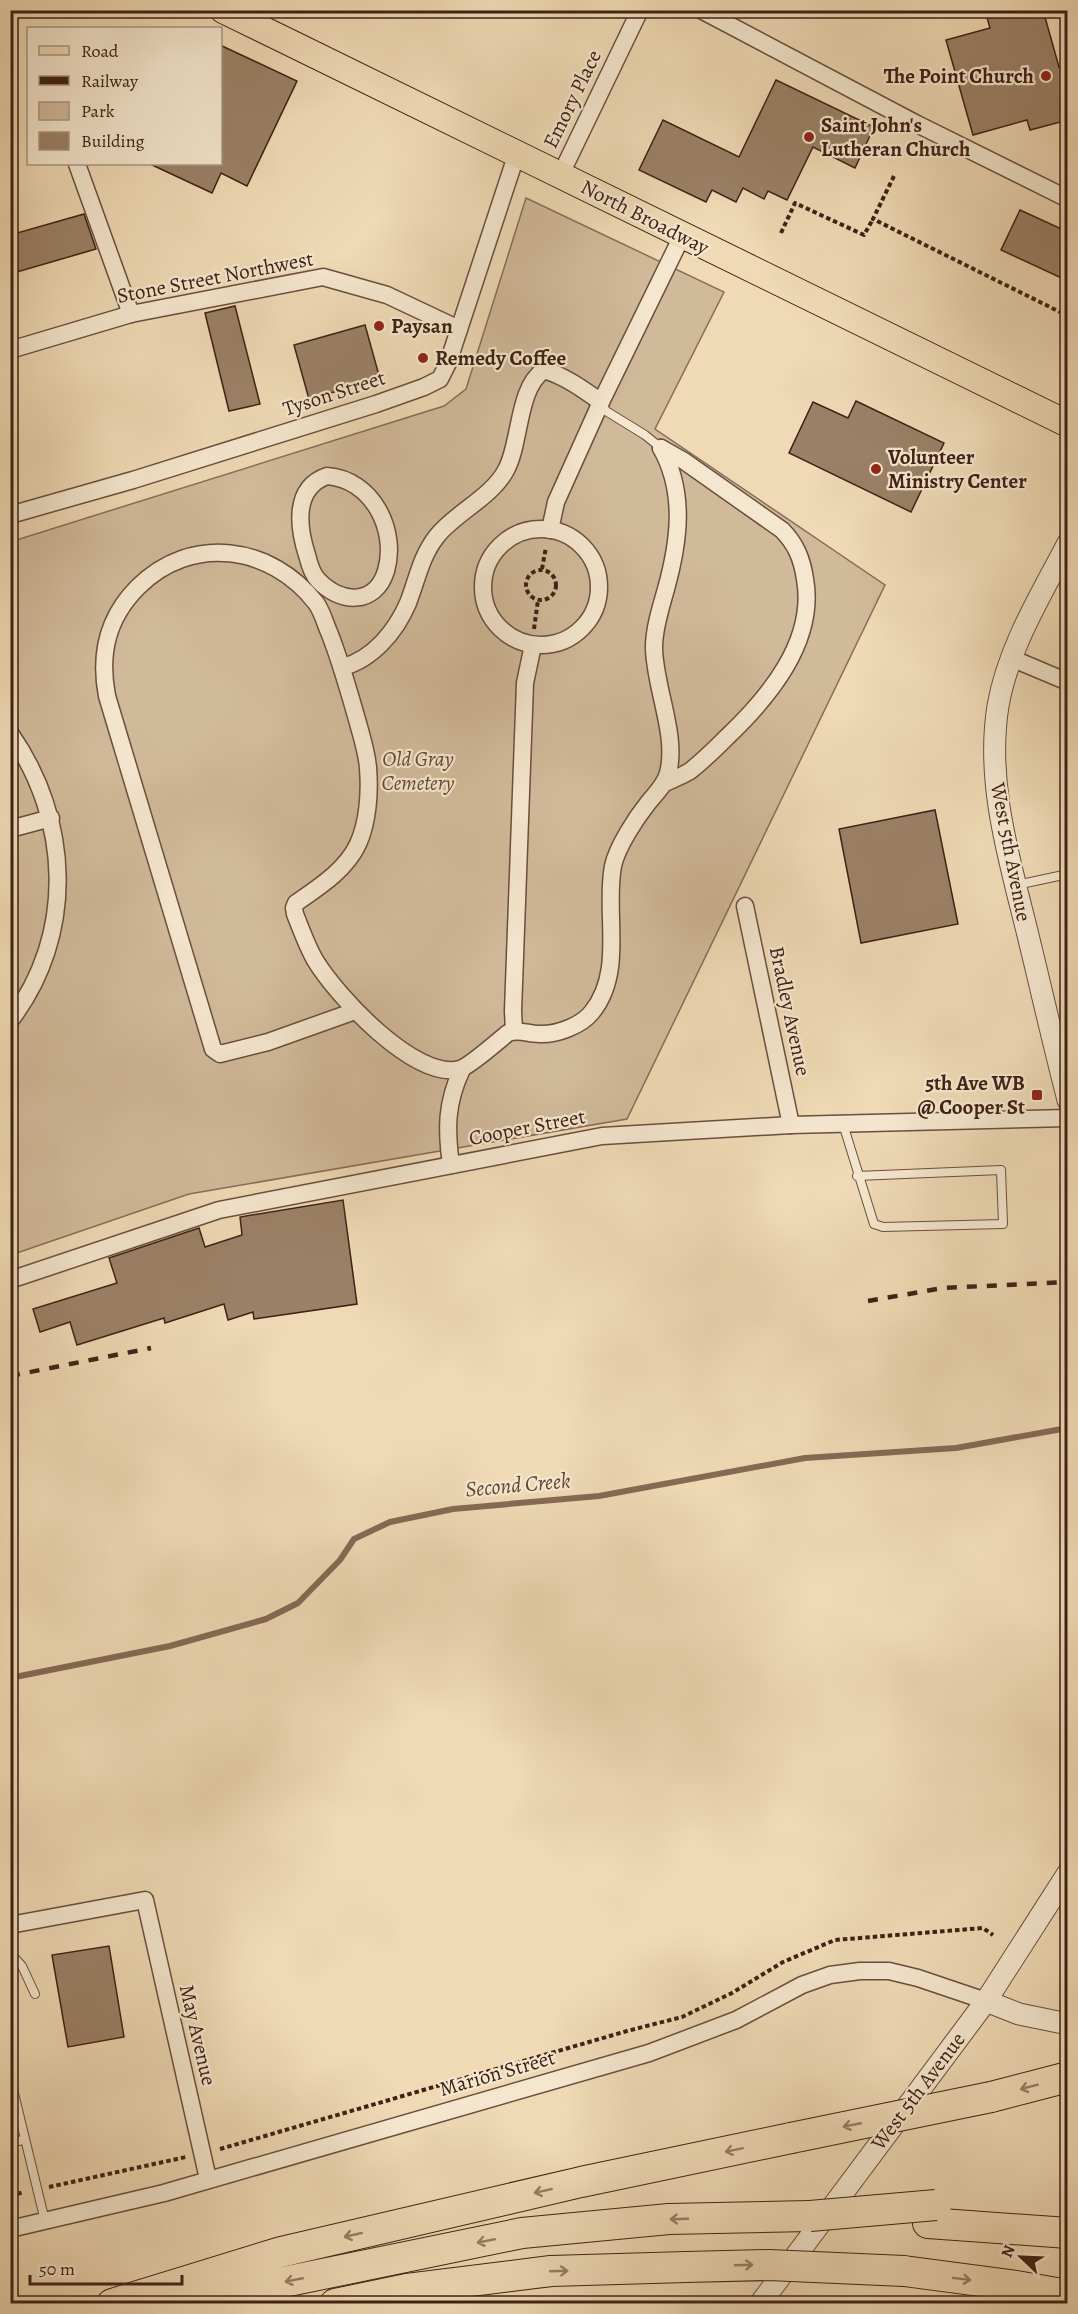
<svg xmlns="http://www.w3.org/2000/svg" width="1078" height="2314" font-family="Alegreya,serif">
  <rect width="100%" height="100%" fill="#efdab5"/>
  <filter id="stains"><feTurbulence type="fractalNoise" baseFrequency=".00333" numOctaves="4"/><feColorMatrix values="0 0 0 0 .2 0 0 0 0 .09 0 0 0 0 .02 0 0 0 .5 -.17"/></filter>
  <radialGradient id="worn" r=".72"><stop offset=".6" stop-color="#630" stop-opacity="0"/><stop offset="1" stop-color="#630" stop-opacity=".3"/></radialGradient>
  <path fill="#d1ba9a" stroke="#886d58" stroke-width="1.5" d="M526 198 724 292 655 429 885 585 627 1119 189 1194 11 1255 10 542 444 406 466 389Z"/>
  <g fill="none" stroke-linecap="round" stroke-linejoin="round">
    <path stroke="#856a55" stroke-width="6" d="M10 1678 170 1646 266 1619 298 1603 340 1560 354 1539 390 1522 453 1509 599 1496 805 1458 956 1448 1062 1429 1068 1430"/>
  </g>
  <g fill="#9b8168" stroke="#3f2015" stroke-width="1.5">
    <path d="M985 10H1043L1059 67 1068 65V120L1030 130 1027 120 973 135 946 40 990 28Z"/>
    <path d="M220 45 297 81 247 186 221 173 212 193 150 164H220Z"/>
    <path d="M776 80 874 127 855 168 813 147 787 200 768 191 764 199 743 188 736 202 712 190 706 202 639 170 663 120 739 157Z"/>
    <path d="M1020 210 1068 232V281L1001 250Z"/>
    <path d="M84 214 96 249 10 274V235Z"/>
    <path d="M235 306 260 404 229 411 205 313Z"/>
    <path d="M365 325 380 379 309 399 294 345Z"/>
    <path d="M856 401 944 443 911 512 789 453 813 402 848 418Z"/>
    <path d="M935 810 958 924 861 943 839 829Z"/>
    <path d="M343 1200 357 1304 254 1319 253 1312 228 1320 224 1304 165 1323 164 1318 77 1345 70 1322 40 1332 33 1309 117 1283 109 1258 199 1228 205 1247 242 1235 240 1217Z"/>
    <path d="M109 1946 124 2037 68 2047 52 1955Z"/>
  </g>
  <g fill="none" stroke-linecap="round" stroke-linejoin="round">
    <defs>
      <g id="service">
        <path d="M601 402 606 411 645 435 661 448"/>
        <path d="M1016 885 1068 874"/>
        <path d="M843 1124 874 1224 883 1227 1003 1224 1001 1170 857 1176"/>
        <path d="M10 1953 22 1966 35 1994"/>
        <path d="M10 2077 45 2221"/>
        <path d="M10 2142 25 2140"/>
      </g>
      <g id="minor">
        <path d="M701 10 917 124 1068 199"/>
        <path d="M77 164 131 314"/>
        <path d="M561 174 640 10"/>
        <path d="M10 350 131 314 323 277 387 295 459 329"/>
        <path d="M661 448 684 461 782 530C796 544 802 559 805 579 816 641 769 697 727 737 715 749 703 761 690 771 682 776 673 779 665 783"/>
        <path d="M327 476C372 479 398 530 386 571 375 606 340 604 318 580 312 574 309 563 307 555 298 527 293 488 327 476Z"/>
        <path d="M10 515 133 480 376 404 424 387 440 379 448 363 517 153"/>
        <circle cx="541" cy="587" r="58"/>
        <path d="M550 530 556 502 601 402 682 236"/>
        <path d="M1011 658 1068 682"/>
        <path d="M343 667C373 659 396 631 408 603 417 580 421 556 437 536 455 513 492 497 506 470 521 443 517 388 544 370 565 376 584 390 601 402"/>
        <path d="M10 733C71 820 76 935 10 1021"/>
        <path d="M10 829 51 818"/>
        <path d="M745 906 791 1125"/>
        <path d="M355 1011 268 1042 220 1054 213 1049 107 696C99 654 107 618 138 587 191 534 271 545 316 603 322 611 325 623 329 632 341 662 349 692 358 723 362 738 367 753 368 768 370 792 368 822 358 844 346 870 319 887 296 903L294 908 295 914C301 929 307 946 315 960 336 995 415 1081 460 1069 470 1066 498 1041 508 1033 519 1029 528 1034 539 1034 556 1035 581 1026 592 1012 625 971 604 913 613 866 617 847 636 818 648 803 656 793 665 785 668 773 678 735 654 686 654 647 654 628 661 607 666 589 679 542 686 493 661 448"/>
        <path d="M514 1031 513 1011 525 683 533 645"/>
        <path d="M451 1165C446 1129 446 1103 462 1069"/>
        <path d="M10 1280 219 1210 602 1136 791 1125 1068 1118"/>
        <path d="M10 1925 145 1900 208 2179"/>
        <path d="M10 2229 164 2193 649 2053 736 2020 802 1985 830 1975 860 1971H889L918 1978 986 2001"/>
      </g>
      <g id="tertiary">
        <path d="M1068 543C1041 595 1008 648 998 706 986 780 1008 855 1026 927 1040 984 1053 1042 1068 1100"/>
        <path d="M986 2001 1019 2014 1068 2024"/>
        <path d="M760 2304 986 2001 1068 1873"/>
      </g>
      <path id="primary" d="M223 10C505 147 785 288 1068 424"/>
      <g id="motorway">
        <path d="M991 2097 1068 2077"/>
        <path d="M928 2223 1068 2233"/>
        <path d="M904 2271 1010 2285 1068 2295"/>
        <path d="M112 2304 281 2252 581 2182 791 2138"/>
        <path d="M177 2304 522 2233 669 2219 810 2216"/>
        <path d="M335 2304 407 2289 551 2271 686 2267"/>
      </g>
    </defs>
    <use href="#service" stroke="#6b4e3d" stroke-width="10"/>
    <use href="#minor" stroke="#6b4e3d" stroke-width="19"/>
    <use href="#tertiary" stroke="#6b4e3d" stroke-width="23"/>
    <use href="#primary" stroke="#3f2015" stroke-width="28"/>
    <use href="#motorway" stroke="#3f2015" stroke-width="32"/>
    <g stroke="#3f2015" stroke-width="4" stroke-dasharray="4.5 3" stroke-linecap="butt">
      <path d="M894 176 873 219 1068 316"/>
      <path d="M781 233 795 203 864 235 873 219"/>
      <path d="M542 569 546 547"/>
      <circle cx="541" cy="585" r="15"/>
      <path d="M534 629 538 600"/>
      <path d="M220 2149 627 2031 682 2017 732 1993 783 1962 835 1940 983 1928 993 1935"/>
      <path d="M49 2187 186 2157"/>
      <path d="M10 2196 24 2192"/>
    </g>
    <use href="#service" stroke="#f5e7cf" stroke-width="8"/>
    <use href="#minor" stroke="#f5e7cf" stroke-width="16"/>
    <use href="#tertiary" stroke="#f5e7cf" stroke-width="21"/>
    <use href="#primary" stroke="#efdab5" stroke-width="26"/>
    <use href="#motorway" stroke="#efdab5" stroke-width="30"/>
    <g stroke="#3f2015" stroke-width="4.5" stroke-dasharray="10 10" stroke-linecap="butt">
      <path d="M868 1301 943 1288 1068 1282"/>
      <path d="M10 1376 151 1348"/>
    </g>
    <defs>
      <g id="motorway-bridge">
        <path d="M791 2138 991 2097"/>
        <path d="M810 2216 936 2205"/>
        <path d="M686 2267 769 2265 904 2271"/>
      </g>
    </defs>
    <use href="#motorway-bridge" stroke="#3f2015" stroke-width="32" stroke-linecap="butt"/>
    <use href="#motorway-bridge" stroke="#efdab5" stroke-width="30"/>
  </g>
  <defs><path id="oneway-shaft" d="M-6 0H5M1.5-3L5.5 0L1.5 3" fill="none" stroke-width="1.6" stroke-linecap="round" stroke-linejoin="round" transform="scale(1.5)"/></defs>
  <g stroke="#977d65">
    <use href="#oneway-shaft" transform="translate(1029 2087) rotate(165)"/>
    <use href="#oneway-shaft" transform="translate(852 2125) rotate(169)"/>
    <use href="#oneway-shaft" transform="translate(734 2150) rotate(168)"/>
    <use href="#oneway-shaft" transform="translate(543 2191) rotate(167)"/>
    <use href="#oneway-shaft" transform="translate(679 2219) rotate(178)"/>
    <use href="#oneway-shaft" transform="translate(353 2235) rotate(167)"/>
    <use href="#oneway-shaft" transform="translate(486 2241) rotate(169)"/>
    <use href="#oneway-shaft" transform="translate(744 2265) rotate(-2)"/>
    <use href="#oneway-shaft" transform="translate(559 2271) rotate(-2)"/>
    <use href="#oneway-shaft" transform="translate(962 2279) rotate(7)"/>
    <use href="#oneway-shaft" transform="translate(294 2280) rotate(169)"/>
  </g>
  <g fill="#8f2418" stroke="#f5e7cf" stroke-width="2">
    <circle cx="1046" cy="76" r="6"/>
    <circle cx="809" cy="137" r="6"/>
    <circle cx="379" cy="326" r="6"/>
    <circle cx="423" cy="358" r="6"/>
    <circle cx="876" cy="469" r="6"/>
    <rect x="1031" y="1089" width="12" height="12" rx="3"/>
  </g>
  <g text-anchor="middle" dominant-baseline="central" stroke-width="4.5" stroke-linejoin="round" paint-order="stroke">
    <g font-size="21" font-weight="bold" fill="#3f2015" stroke="#f5e7cf" text-anchor="start">
      <text x="1034" y="76" text-anchor="end">The Point Church</text>
      <text x="821" y="125">Saint John's<tspan x="821" dy="24">Lutheran Church</tspan></text>
      <text x="391" y="326">Paysan</text>
      <text x="435" y="358">Remedy Coffee</text>
      <text x="888" y="457">Volunteer<tspan x="888" dy="24">Ministry Center</tspan></text>
      <text x="1025" y="1083" text-anchor="end">5th Ave WB<tspan x="1025" dy="24">@ Cooper St</tspan></text>
    </g>
    <g font-size="21" fill="#3f2015" stroke="#f5e7cf">
      <text transform="translate(572 99) rotate(-64)">Emory Place</text>
      <text transform="translate(645 217) rotate(27)">North Broadway</text>
      <text transform="translate(215 277) rotate(-11)">Stone Street Northwest</text>
      <text transform="translate(334 393) rotate(-18)">Tyson Street</text>
      <text transform="translate(1011 852) rotate(79)">West 5th Avenue</text>
      <text transform="translate(790 1011) rotate(78)">Bradley Avenue</text>
      <text transform="translate(527 1127) rotate(-11)">Cooper Street</text>
      <text transform="translate(198 2035) rotate(77)">May Avenue</text>
      <text transform="translate(497 2073) rotate(-16)">Marion Street</text>
      <text transform="translate(918 2091) rotate(-53)">West 5th Avenue</text>
    </g>
    <g font-size="21" font-style="italic" fill="#644636" stroke="#f5e7cf">
      <text x="418" y="759">Old Gray<tspan x="418" dy="24">Cemetery</tspan></text>
    </g>
    <g font-size="22" font-style="italic" fill="#624535" stroke="#f5e7cf">
      <text transform="translate(518 1485) rotate(-5)">Second Creek</text>
    </g>
  </g>
  <rect width="1078" height="2314" fill="none" stroke="#efdab5" stroke-width="36"/>
  <rect x="12" y="12" width="1054" height="2290" fill="none" stroke="#3f2015" stroke-width="3"/>
  <rect x="18" y="18" width="1042" height="2278" fill="none" stroke="#3f2015" stroke-width="1.5"/>
  <rect x="27" y="27" width="195" height="138" fill="#f5e7cf" stroke="#ac9785" stroke-width="1.5"/>
  <rect x="39" y="46" width="30" height="9" fill="#efdab5" stroke="#ac9785" stroke-width="1.5"/>
  <text x="81" y="57" font-size="18" fill="#3f2015">Road</text>
  <rect x="39" y="76" width="30" height="9" fill="#3f2015" stroke="#ac9785" stroke-width="1.5"/>
  <text x="81" y="87" font-size="18" fill="#3f2015">Railway</text>
  <rect x="39" y="102" width="30" height="18" fill="#d1ba9a" stroke="#ac9785" stroke-width="1.5"/>
  <text x="81" y="117" font-size="18" fill="#3f2015">Park</text>
  <rect x="39" y="132" width="30" height="18" fill="#9b8168" stroke="#ac9785" stroke-width="1.5"/>
  <text x="81" y="147" font-size="18" fill="#3f2015">Building</text>
  <g transform="translate(1021 2257) rotate(293)" stroke="#f5e7cf" stroke-width="4.5" paint-order="stroke">
  <path d="M0-4.5L10 22L0 15L-10 22Z" fill="#3f2015"/>
  <text y="-9" font-size="16" font-weight="bold" text-anchor="middle" fill="#3f2015">N</text>
  </g>
  <path d="M30 2275v9h152v-9" fill="none" stroke="#3f2015" stroke-width="3"/>
  <text x="39" y="2275" font-size="18" fill="#3f2015" stroke="#f5e7cf" stroke-width="4.5" paint-order="stroke">50 m</text>
  <rect width="100%" height="100%" filter="url(#stains)"/>
  <rect width="100%" height="100%" fill="url(#worn)"/>
</svg>
